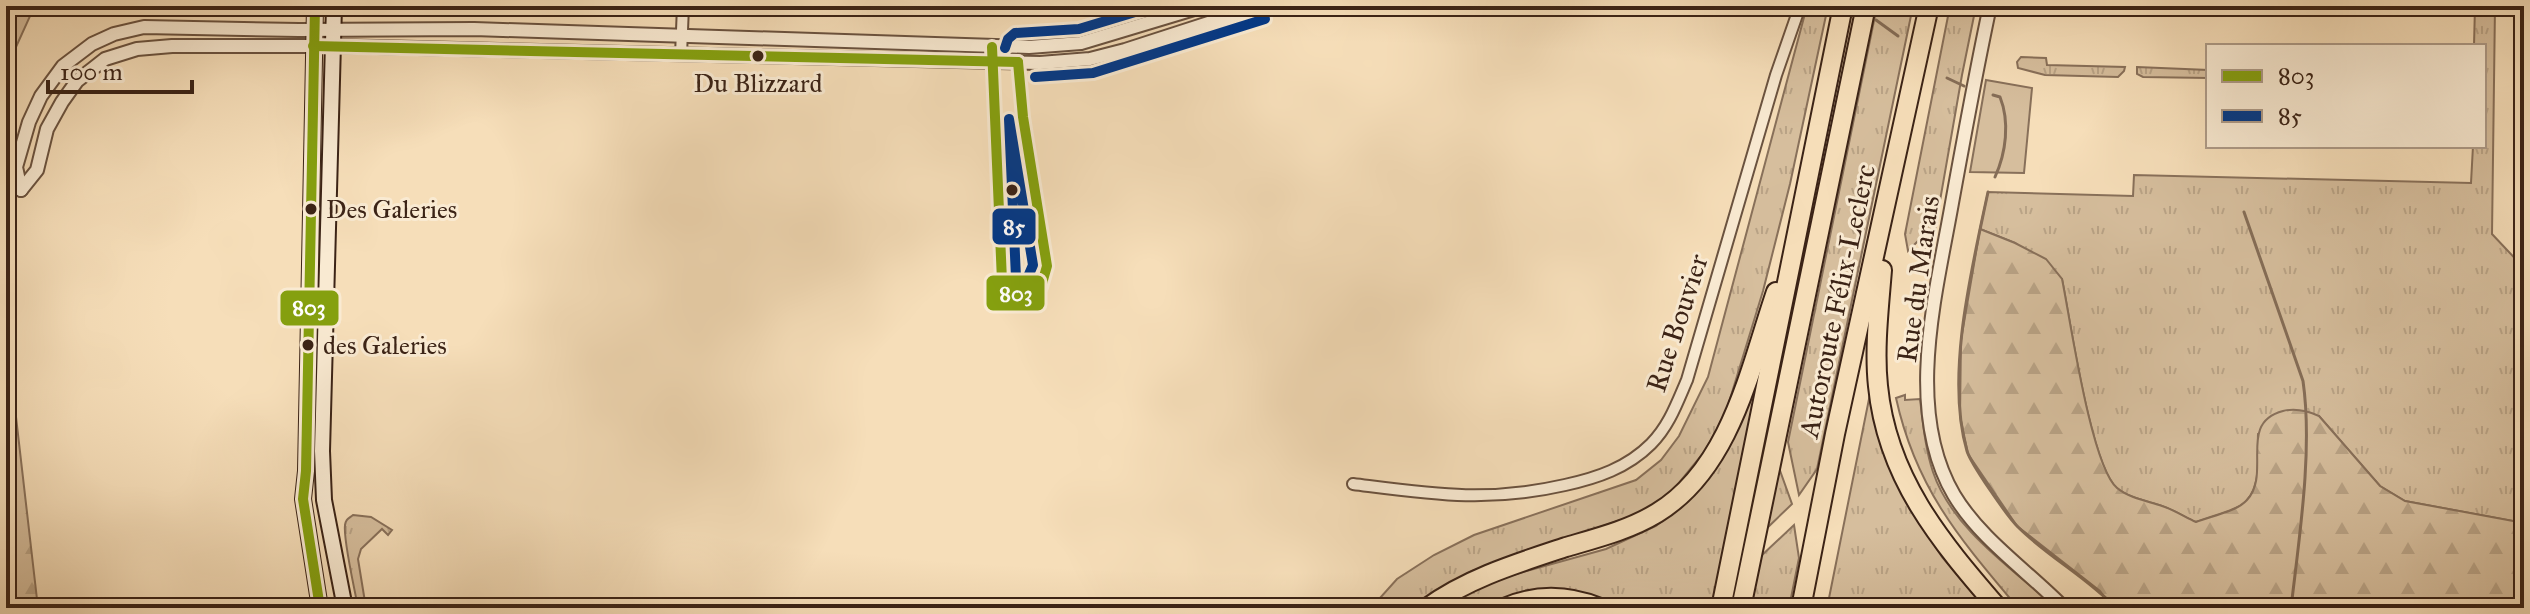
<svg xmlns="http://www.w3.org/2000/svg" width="2530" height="614" font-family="'IM FELL Great Primer',serif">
  <defs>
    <pattern id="grass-tufts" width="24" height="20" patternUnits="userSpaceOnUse" patternTransform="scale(2)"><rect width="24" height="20" fill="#d6be9d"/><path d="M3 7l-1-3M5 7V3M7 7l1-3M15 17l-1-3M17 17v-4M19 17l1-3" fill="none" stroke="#b9a386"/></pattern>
    <pattern id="forest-firs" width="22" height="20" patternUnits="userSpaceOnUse" patternTransform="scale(2)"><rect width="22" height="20" fill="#d6be9d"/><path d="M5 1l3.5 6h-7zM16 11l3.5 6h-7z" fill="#b9a386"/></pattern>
  </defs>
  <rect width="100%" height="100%" fill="#f6deb9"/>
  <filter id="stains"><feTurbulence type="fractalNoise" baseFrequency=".0025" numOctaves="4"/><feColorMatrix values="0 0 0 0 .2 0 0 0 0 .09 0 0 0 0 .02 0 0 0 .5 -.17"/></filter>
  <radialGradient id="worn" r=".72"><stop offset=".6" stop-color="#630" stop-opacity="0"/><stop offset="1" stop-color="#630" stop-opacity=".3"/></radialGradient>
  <g fill="url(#grass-tufts)" stroke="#88705a" stroke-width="2">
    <path d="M1807 6H1828L1790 184 1763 291 1726 412 1705 451 1670 494 1641 513 1472 571 1438 590 1415 608H1371L1397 579 1434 555 1474 535 1636 480 1661 460 1679 436 1708 377Z"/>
    <path d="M1877 6H1913L1817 469 1799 495 1788 442Z"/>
    <path d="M1950 6H1976L1962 75 1927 275 1925 246 1921 238 1908 251 1905 234Z"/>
    <path d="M2475 6H2495L2492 234 2524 268V523L2405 501 2380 486 2319 416 2258 434C2257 457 2263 492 2240 506 2227 513 2210 516 2196 522 2185 517 2174 510 2162 506 2147 501 2129 498 2117 488 2091 467 2070 318 2062 279L2015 243 1980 229 1988 192 2133 196 2134 175 2471 183 2473 146H2484V46H2474Z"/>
    <path d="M2021 57 2046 58 2047 65 2125 67 2124 71 2118 77 2045 75 2018 68 2017 62Z"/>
    <path d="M2137 67 2208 70V78L2143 77 2137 74Z"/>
    <path d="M1771 331 1712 608H1611L1577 593 1532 594 1488 608H1441L1466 591 1509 576 1606 549 1656 526 1685 502Z"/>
    <path d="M1872 384 1919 521 1942 557 1985 608H1827Z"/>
    <path d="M1905 395V400L1920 399C1923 423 1925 448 1933 472 1952 529 2013 569 2056 608H2018C1960 539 1916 489 1896 398Z"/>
    <path d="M1778 465 1792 504 1766 529Z"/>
    <path d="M353 515 371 517 392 530 388 535 382 529 361 549 358 559 366 608H358C355 590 343 540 345 525 346 519 348 519 353 515Z"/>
    <path d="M1794 525 1799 558 1789 608H1750L1761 556Z"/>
  </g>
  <g fill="url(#forest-firs)" stroke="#88705a" stroke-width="2">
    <path d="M6 6H25L31 14 6 69Z"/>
    <path d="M1980 229 2015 243 2046 259 2062 279C2070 318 2091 466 2117 488 2129 498 2147 501 2162 506 2174 510 2185 517 2196 522 2212 516 2236 512 2247 500 2272 473 2237 423 2283 411 2295 408 2308 411 2319 416L2380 486 2405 501 2524 523V608H2112L2100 591 2017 526 1968 454 1960 416 1961 340Z"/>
    <path d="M6 416 16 417 38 608H6Z"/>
  </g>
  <path fill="#d6be9d" stroke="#88705a" stroke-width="2" d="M1986 80 2032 88 2024 173 1970 172Z"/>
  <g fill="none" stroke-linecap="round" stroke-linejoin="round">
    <g stroke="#856d57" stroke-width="3">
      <path d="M1876 20 1898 36"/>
      <path d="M1947 78 1964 86"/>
      <path d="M1993 95 2000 97C2010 122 2006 153 1995 177"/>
      <path d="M1988 192C1972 268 1945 376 1967 451 1971 464 2007 516 2018 527 2048 557 2087 577 2116 608"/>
      <path d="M2244 212 2303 381C2313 450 2299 539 2291 608"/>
    </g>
    <defs>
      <g id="minor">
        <path d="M681 55 683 6"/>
        <path d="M1353 484C1432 494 1486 503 1565 485 1597 478 1627 468 1651 444 1669 426 1677 403 1687 380L1776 75 1800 6"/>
      </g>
      <g id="tertiary">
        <path d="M1990 6C1976 71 1964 137 1952 203 1936 294 1904 410 1954 495 1981 540 2028 571 2064 608"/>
        <path d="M21 190 37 170 47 129 62 102 77 81 105 59 137 49 172 46H335L1040 63 1090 59 1125 50 1261 6"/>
        <path d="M21 190 16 167 29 122 41 96 63 66 92 44 114 34 144 27 299 30 474 29 1029 47 1081 43 1204 6"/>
      </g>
      <g id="secondary">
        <path d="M315 6 306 471 303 499 320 608"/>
        <path d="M334 6 322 451 324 500 345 608"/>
      </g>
      <g id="motorway">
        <path d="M1882 270C1879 308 1874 349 1878 386 1887 478 1940 541 1998 608"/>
        <path d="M1427 608C1468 578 1518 563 1566 547 1597 538 1629 530 1657 513 1731 468 1750 368 1776 292"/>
        <path d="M1504 608C1536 594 1568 595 1600 608"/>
        <path d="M1721 608 1843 6"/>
        <path d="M1741 608 1866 6"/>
        <path d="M1801 608 1835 434 1929 6"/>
      </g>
    </defs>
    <use href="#minor" stroke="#6a523f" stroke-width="14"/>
    <use href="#tertiary" stroke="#6a523f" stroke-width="16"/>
    <use href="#secondary" stroke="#3b2316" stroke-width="18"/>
    <use href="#motorway" stroke="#3b2316" stroke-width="22"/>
    <use href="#minor" stroke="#f9ead2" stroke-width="10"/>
    <use href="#tertiary" stroke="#f9ead2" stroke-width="12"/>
    <use href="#secondary" stroke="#f9ead2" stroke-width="14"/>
    <use href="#motorway" stroke="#f6deb9" stroke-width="18"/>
    <defs>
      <g id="bus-1">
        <path d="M315 6 306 471 303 499 320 608"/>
        <path d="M313 46 1018 62"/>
        <path d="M992 47 1002 281 1006 291 1024 295 1041 287 1047 266 1023 117 1018 62"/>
      </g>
      <g id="bus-2">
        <path d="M1005 48 1008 39 1015 33 1079 29 1155 6"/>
        <path d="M1035 77 1093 73 1265 19"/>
        <path d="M1009 119 1033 265 1027 279 1022 282 1016 278Z"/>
      </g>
    </defs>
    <use href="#bus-1" stroke="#f9ead2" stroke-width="16"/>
    <use href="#bus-2" stroke="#f9ead2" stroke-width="16"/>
    <use href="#bus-1" stroke="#85a00f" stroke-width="10"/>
    <use href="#bus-2" stroke="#013888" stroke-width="10"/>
  </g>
  <g fill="#3b2316" stroke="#f9ead2" stroke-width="3">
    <circle cx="758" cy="56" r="7"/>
    <circle cx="1012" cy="190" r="7"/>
    <circle cx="311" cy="209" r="7"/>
    <circle cx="308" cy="345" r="7"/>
  </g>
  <g text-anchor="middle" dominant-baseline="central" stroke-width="6" stroke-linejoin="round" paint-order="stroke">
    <g font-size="26" fill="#3b2316" stroke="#f9ead2" text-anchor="start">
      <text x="758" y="83" text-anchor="middle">Du Blizzard</text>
      <text x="326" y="209">Des Galeries</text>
      <text x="323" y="345">des Galeries</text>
    </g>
    <g font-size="28" fill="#3b2316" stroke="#f9ead2">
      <text transform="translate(1918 279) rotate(-82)">Rue du Marais</text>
      <text transform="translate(1837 301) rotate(-78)">Autoroute Félix-Leclerc</text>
      <text transform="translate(1677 323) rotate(-72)">Rue Bouvier</text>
    </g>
  </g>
  <g stroke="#f9ead2" stroke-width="3">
    <rect x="991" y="207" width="46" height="39" rx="8" fill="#013888"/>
    <rect x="985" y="274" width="61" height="38" rx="8" fill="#85a00f"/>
    <rect x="279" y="289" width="61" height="38" rx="8" fill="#85a00f"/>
  </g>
  <g font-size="22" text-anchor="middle" font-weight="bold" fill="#fff">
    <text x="1014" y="234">85</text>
    <text x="1016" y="301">803</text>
    <text x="309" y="315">803</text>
  </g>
  <rect width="2530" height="614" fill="none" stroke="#f6deb9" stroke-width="32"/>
  <rect x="8" y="8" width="2514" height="598" fill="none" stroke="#3b2316" stroke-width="4"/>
  <rect x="16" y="16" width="2498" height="582" fill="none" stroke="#3b2316" stroke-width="2"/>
  <rect x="2206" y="44" width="280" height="104" fill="#f9ead2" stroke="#ad9a87" stroke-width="2"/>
  <rect x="2222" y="70" width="40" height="12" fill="#85a00f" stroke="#ad9a87" stroke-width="2"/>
  <text x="2278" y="84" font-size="24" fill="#3b2316">803</text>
  <rect x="2222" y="110" width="40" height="12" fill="#013888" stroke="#ad9a87" stroke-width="2"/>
  <text x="2278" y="124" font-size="24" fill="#3b2316">85</text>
  <path d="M48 80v12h144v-12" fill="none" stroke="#3b2316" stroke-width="4"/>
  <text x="60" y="80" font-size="24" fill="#3b2316" stroke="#f9ead2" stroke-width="6" paint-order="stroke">100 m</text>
  <rect width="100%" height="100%" filter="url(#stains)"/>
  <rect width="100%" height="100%" fill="url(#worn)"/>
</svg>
